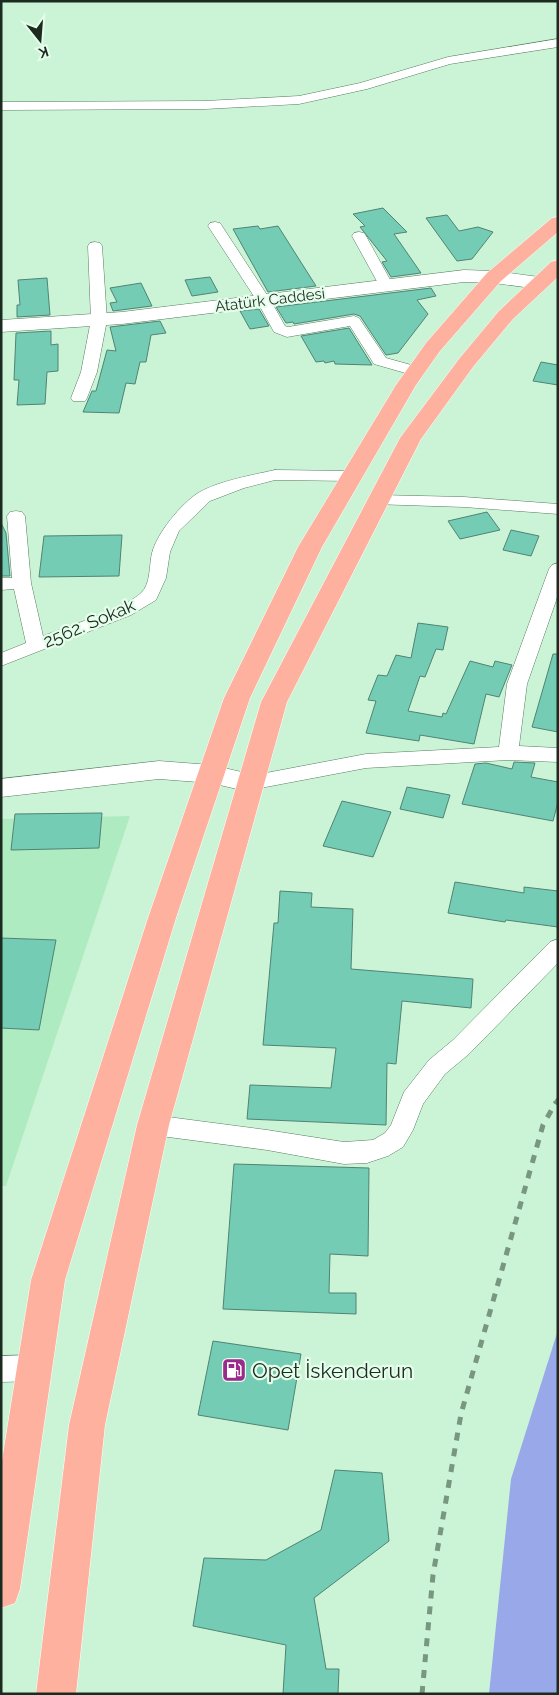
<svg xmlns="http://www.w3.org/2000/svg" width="559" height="1695" font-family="Raleway,sans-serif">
  <rect width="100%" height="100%" fill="#cbf4d6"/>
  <path fill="#afebc0" d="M130 816 6 1186H1V819Z"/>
  <path fill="#98a8e8" d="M558 1330V1694H489L511 1479Z"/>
  <g fill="#73ccb3" stroke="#518374">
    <path d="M383 208 407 232 394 234 421 273 391 277 382 262 387 261 360 227 365 226 353 214Z"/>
    <path d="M447 215 459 231 478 227 493 232 472 259 457 261 426 218Z"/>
    <path d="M258 226 260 229 278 226 316 286 268 292 233 229Z"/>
    <path d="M210 277 218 292 192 296 185 280Z"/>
    <path d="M47 278 50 315 17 317V305H20L18 280Z"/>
    <path d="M141 283 152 306 113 311 110 303 117 302 110 288Z"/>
    <path d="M431 288 436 296 417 300 428 314 398 353 386 355 360 316 354 314 294 324 293 322 286 323 276 307Z"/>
    <path d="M259 309 269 326 250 329 240 311Z"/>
    <path d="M160 321 166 333 151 335 146 362H140L135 384 126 383 119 413 83 412 92 391H96L107 350 116 351 110 327Z"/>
    <path d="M349 328 372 365 335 364 334 361 325 363 324 361 316 362 301 336Z"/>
    <path d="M51 331V345L58 344V371L47 372 45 404 17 405 19 380H14L16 333Z"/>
    <path d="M541 362 558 365V385L533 381Z"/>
    <path d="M487 512 500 530 460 539 448 521Z"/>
    <path d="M1 523 6 533 10 576H1Z"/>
    <path d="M511 530 539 536 531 556 503 550Z"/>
    <path d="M122 535 119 576 39 577 44 536Z"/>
    <path d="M418 623 448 627 443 650 436 649 425 677 420 676 408 711 442 717 443 713 446 714 470 661 493 667 495 661 512 665 499 697 486 694 474 744 420 735 419 741 366 733 376 701 368 700 378 675 387 676 396 655 411 658Z"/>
    <path d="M553 654H558V732L532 727Z"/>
    <path d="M514 762 535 763 531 777 558 782V802L553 821 462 804 475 764 486 763 512 769Z"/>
    <path d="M407 787 450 795 443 818 400 809Z"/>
    <path d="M342 801 391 812 373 857 323 846Z"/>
    <path d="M102 813 99 848 11 850 15 814Z"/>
    <path d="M455 882 524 893V887L558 891V927L506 920 505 922 448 913Z"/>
    <path d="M280 891 312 893 311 907 353 909 351 969 473 979 471 1008 402 1001 396 1064 387 1063 386 1125 247 1119 250 1085 331 1088 336 1048 263 1045 274 923H278Z"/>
    <path d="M1 938 56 940 39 1030 1 1028Z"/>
    <path d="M234 1164 369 1168 368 1256 330 1254 329 1293H356V1314L223 1309Z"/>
    <path d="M213 1341 301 1354 288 1430 198 1415Z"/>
    <path d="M335 1470 382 1473 389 1541 314 1598 326 1669H339L338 1694H283L286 1645 193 1626 204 1558 266 1560 321 1530Z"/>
  </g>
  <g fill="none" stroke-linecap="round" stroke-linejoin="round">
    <defs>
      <g id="street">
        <path d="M558 39V47L450 64 367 89 299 104 205 109 1 110V102L205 101 299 96 360 83 448 57Z"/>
        <path d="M215 222 220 223 222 226 271 301 285 326 288 327 354 316 359 318 386 358 422 368 424 371 422 374 416 376 374 364 350 326 287 337 274 332 257 301 208 226 210 223Z"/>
        <path d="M359 232 364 233 366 236 393 285 391 288H381L379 285 352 236 354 233Z"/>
        <path d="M95 242 100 243 102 246 107 320 97 372 87 398 85 401H73L71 398 81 372 91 320 88 246 90 243Z"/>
        <path d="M275 470 352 471 358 472 360 476 358 480 352 481 275 480 244 488 210 501 179 531 170 552 166 578 156 600 131 615 1 666V653L26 643 14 589 1 590V578H12L7 516 10 512 16 511 22 512 25 516 31 583 43 636C66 627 126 608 141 593 151 584 149 565 152 553 157 533 181 504 198 493 218 481 253 475 275 470Z"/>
        <path d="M379 495 464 497 558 504V514L464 507 373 504 370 500 373 496Z"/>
        <path d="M558 563V595L527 684 519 746 558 748V762L508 760 366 768 250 790 243 788 240 783 243 778 250 776 366 754 499 747 507 684 549 569 552 565Z"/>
        <path d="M558 939V963L469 1054 445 1074 423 1104 413 1130 403 1147 388 1156 367 1163 344 1164 267 1150 153 1135 144 1132 141 1125 144 1118 153 1115 267 1130 344 1142 373 1140 385 1133 391 1125 404 1092 429 1060 453 1040 550 942Z"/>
        <path d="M35 1355 45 1359 49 1368 45 1377 35 1381 1 1382V1356Z"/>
      </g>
      <g id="secondary">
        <path d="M464 270 494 271 539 277 546 279 549 283 546 287 539 289 494 283 464 282 122 324 1 332V320L122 312Z"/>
        <path d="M159 761 211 765 259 776 263 783 259 790 250 792 211 783 159 779 1 797V779Z"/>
      </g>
      <g id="highway">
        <path d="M558 217V232L501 281 440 351 416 385 322 547 250 698 176 918 65 1280 20 1589 15 1603 1 1608V1467L31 1280 148 918 224 698 298 547 396 385 426 343 487 273 552 218Z"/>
        <path d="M558 260V277L513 319 473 367 421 439 287 702 169 1125 105 1425 76 1694H36L69 1425 137 1125 261 702 400 438 459 359 499 311 551 262Z"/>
      </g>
    </defs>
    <use href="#street" stroke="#577c61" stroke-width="1"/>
    <use href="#secondary" stroke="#577c61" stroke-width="1"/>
    <use href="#highway" stroke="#fff" stroke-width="1"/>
    <use href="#street" fill="#fff" fill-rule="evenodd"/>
    <use href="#secondary" fill="#fff" fill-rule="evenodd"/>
    <use href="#highway" fill="#feb19f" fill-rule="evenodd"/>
    <path stroke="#799681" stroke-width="4" stroke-dasharray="6 6" stroke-linecap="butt" d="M555 1104 558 1099"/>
    <path stroke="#799681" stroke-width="5" stroke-dasharray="8 8" stroke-linecap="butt" d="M422 1694 433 1575 461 1414 543 1125 556 1102"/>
  </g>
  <defs>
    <symbol id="fuel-square" viewBox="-11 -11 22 22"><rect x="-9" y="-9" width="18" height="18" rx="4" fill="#992b8c" stroke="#e5fdeb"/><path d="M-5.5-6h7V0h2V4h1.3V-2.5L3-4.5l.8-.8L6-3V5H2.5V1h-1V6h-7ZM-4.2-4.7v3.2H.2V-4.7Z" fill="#fff"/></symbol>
  </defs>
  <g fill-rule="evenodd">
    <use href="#fuel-square" x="220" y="1356" width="28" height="28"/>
  </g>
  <g text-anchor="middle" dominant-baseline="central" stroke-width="4.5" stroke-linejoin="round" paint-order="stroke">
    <g font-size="15" fill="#1c2b20" stroke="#e5fdeb">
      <text transform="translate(270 300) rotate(-7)">Atatürk Caddesi</text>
    </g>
    <g font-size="18" fill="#1c2b20" stroke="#e5fdeb">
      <text transform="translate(89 623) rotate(-23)">2562. Sokak</text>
    </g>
    <g font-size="21" fill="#1c2b20" stroke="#e5fdeb" text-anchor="start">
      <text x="252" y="1370">Opet İskenderun</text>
    </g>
  </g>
  <rect width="559" height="1695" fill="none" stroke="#1c2b20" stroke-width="5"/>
  <g transform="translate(40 40) rotate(163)" stroke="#e5fdeb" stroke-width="4" paint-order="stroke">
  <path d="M0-4L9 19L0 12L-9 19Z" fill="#1c2b20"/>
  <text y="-8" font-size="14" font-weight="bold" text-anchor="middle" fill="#1c2b20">K</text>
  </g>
</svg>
